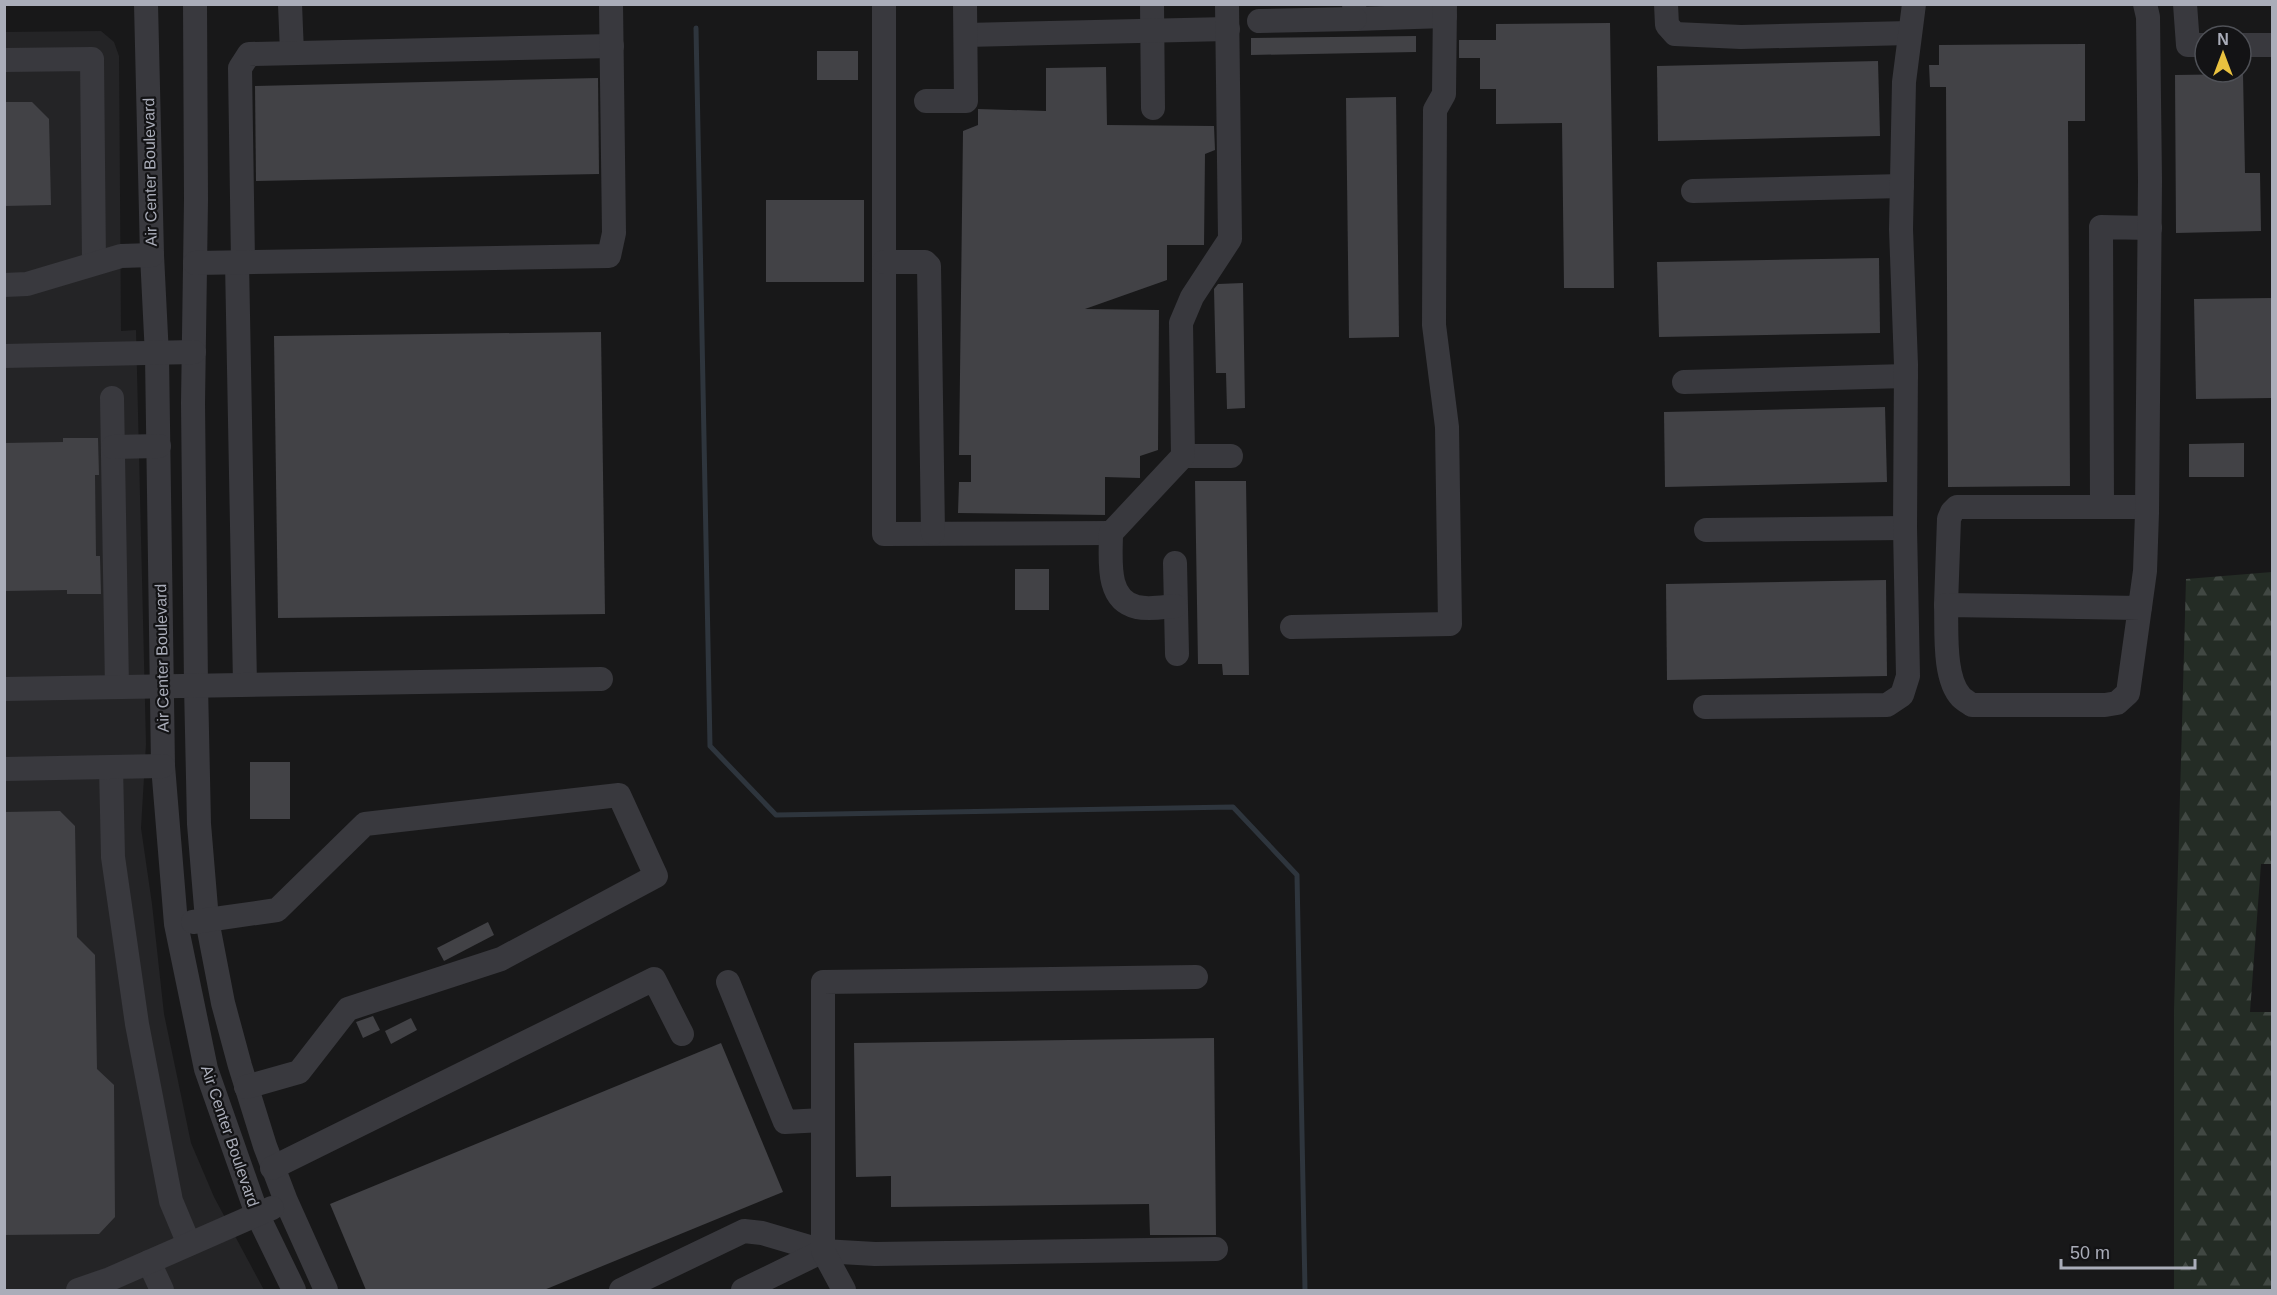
<svg xmlns="http://www.w3.org/2000/svg" width="2277" height="1295" font-family="Helvetica,sans-serif">
  <defs>
    <pattern id="forest-firs" width="22" height="20" patternUnits="userSpaceOnUse" patternTransform="scale(1.5)"><rect width="22" height="20" fill="#242c25"/><path d="M5 1l3.5 6h-7zM16 11l3.5 6h-7z" fill="#414843"/></pattern>
  </defs>
  <rect width="100%" height="100%" fill="#181819"/>
  <path fill="#242426" d="M101 31 114 42 119 56 121 331 136 330 146 744 141 828 152 904 164 1014 191 1143 214 1197 264 1290H5L4 32Z"/>
  <path fill="url(#forest-firs)" d="M2272 572V864H2261L2250 1012H2272V1290H2174V1011L2186 579Z"/>
  <g fill="none" stroke-linecap="round" stroke-linejoin="round">
    <path stroke="#2e353d" stroke-width="5" d="M696 28 710 746 776 815 1233 807 1297 875 1305 1290"/>
  </g>
  <g fill="#424246">
    <path d="M1610 23 1614 288H1564L1562 123 1496 124V89H1480V58H1459V40H1496V24Z"/>
    <path d="M1416 36V52L1251 55V38Z"/>
    <path d="M2085 44V121H2068L2070 486 1948 487 1946 87H1930L1929 65H1939V45Z"/>
    <rect x="817" y="51" width="41" height="29"/>
    <path d="M1878 61 1880 136 1658 141 1657 66Z"/>
    <path d="M1106 67 1107 125 1214 126 1215 150 1205 154 1204 245H1167V280L1085 309 1159 310 1158 450 1140 456V478L1105 477V515L958 513 959 482H971V455H959L963 131 978 125V109L1046 111V68Z"/>
    <path d="M2243 74 2245 173H2260L2261 231 2176 233 2175 75Z"/>
    <path d="M598 78 599 174 256 181 255 86Z"/>
    <path d="M1396 97 1399 337 1349 338 1346 98Z"/>
    <path d="M4 102H32L49 119 51 205 4 206Z"/>
    <rect x="766" y="200" width="98" height="82"/>
    <path d="M1879 258 1880 333 1659 337 1657 262Z"/>
    <path d="M1243 283 1245 408 1227 409 1226 373H1216L1214 289 1218 284Z"/>
    <path d="M2272 298V398L2196 399 2194 299Z"/>
    <path d="M601 332 605 614 278 618 274 336Z"/>
    <path d="M1885 407 1887 482 1665 487 1664 412Z"/>
    <path d="M63 438H98L99 475H95L96 556H100L101 594H67V590L4 591V443L63 442Z"/>
    <path d="M2244 443V477H2189V444Z"/>
    <path d="M1195 481H1246L1249 675H1223L1222 664H1198Z"/>
    <rect x="1015" y="569" width="34" height="41"/>
    <path d="M1886 580 1887 676 1667 680 1666 584Z"/>
    <rect x="250" y="762" width="40" height="57"/>
    <path d="M60 811 75 826 77 937 95 955 97 1069 114 1085 115 1217 99 1234 4 1235V812Z"/>
    <path d="M488 922 494 935 444 961 437 948Z"/>
    <path d="M373 1016 380 1030 363 1038 356 1022Z"/>
    <path d="M411 1018 417 1030 391 1044 385 1031Z"/>
    <path d="M1214 1038 1216 1235H1150L1149 1204 891 1207V1176L856 1177 854 1043Z"/>
    <path d="M721 1043 783 1192 544 1290H366L330 1204Z"/>
  </g>
  <g fill="none" stroke-linecap="round" stroke-linejoin="round">
    <g stroke="#39393e" stroke-width="24">
      <path d="M146 4 152 255 157 356 163 766 176 924 206 1069 257 1214 294 1290"/>
      <path d="M195 4 196 200 193 403 196 685 199 824 207 920 223 1003 240 1066 265 1146 286 1201 326 1290"/>
      <path d="M290 4 292 53"/>
      <path d="M884 4V534L1111 533"/>
      <path d="M1152 4 1153 108"/>
      <path d="M1354 4 1355 19 1445 16"/>
      <path d="M1666 4 1667 25 1675 34 1741 37 1910 33"/>
      <path d="M2185 4 2188 45H2205"/>
      <path d="M1259 21 1355 19"/>
      <path d="M966 35 1228 29"/>
      <path d="M2241 45H2272"/>
      <path d="M4 60 92 59 94 262"/>
      <path d="M926 101H966L965 4"/>
      <path d="M1693 191 1902 186"/>
      <path d="M237 262 245 684"/>
      <path d="M243 262 240 68 249 54 612 46"/>
      <path d="M884 262H925L929 266 933 533"/>
      <path d="M195 263 609 256 614 233 611 4"/>
      <path d="M4 285 27 284 121 256 152 255"/>
      <path d="M4 356 194 352"/>
      <path d="M1684 382 1906 376"/>
      <path d="M112 398 117 687"/>
      <path d="M113 447 159 446"/>
      <path d="M1183 456H1231"/>
      <path d="M2102 507 2101 227 2150 228"/>
      <path d="M1706 530 1905 528"/>
      <path d="M1175 563 1177 654"/>
      <path d="M1946 605 1949 519 1952 512 1957 507H2147"/>
      <path d="M1175 606C1163 607 1149 610 1137 607 1105 600 1111 558 1111 533L1183 456 1181 323 1192 297 1230 239 1227 4"/>
      <path d="M2140 608 1946 605C1947 630 1943 678 1961 697 1964 700 1969 703 1972 705H2105L2117 703 2128 693 2145 571 2147 513 2150 181 2148 17 2145 4"/>
      <path d="M1292 627 1450 624 1447 427 1434 325 1435 110 1444 94 1445 4"/>
      <path d="M4 689 601 679"/>
      <path d="M1705 707 1887 705 1902 695 1908 676 1905 528 1906 365 1901 229 1904 82 1914 4"/>
      <path d="M111 767 113 857 137 1024 171 1201 189 1244"/>
      <path d="M4 769 163 766"/>
      <path d="M193 922 277 910 365 824 619 795 656 876 501 959 348 1009 299 1072 246 1087"/>
      <path d="M728 982 785 1122 823 1120"/>
      <path d="M272 1168 654 979 682 1034"/>
      <path d="M149 1262 162 1290"/>
      <path d="M78 1290 110 1279 272 1208"/>
      <path d="M621 1290 744 1231 762 1233 823 1251 875 1254 1216 1249"/>
      <path d="M743 1290 823 1251"/>
      <path d="M844 1290 823 1251V982L1196 977"/>
    </g>
  </g>
  <g text-anchor="middle" dominant-baseline="central" stroke-width="4.5" stroke-linejoin="round" paint-order="stroke">
    <g font-size="16" fill="#aaadb9" stroke="#131315">
      <text transform="translate(150 172) rotate(-91)">Air Center Boulevard</text>
      <text transform="translate(162 658) rotate(-91)">Air Center Boulevard</text>
      <text transform="translate(230 1136) rotate(71)">Air Center Boulevard</text>
    </g>
  </g>
  <rect width="2277" height="1295" fill="none" stroke="#aaadb9" stroke-width="12"/>
  <g transform="translate(2223 54)"><circle r="28" fill="#131315" stroke="#4f5157" stroke-width="1.5"/>
  <path d="M0-4.5L10 22L0 15L-10 22Z" fill="#eac23f"/>
  <text y="-9" font-size="16" font-weight="bold" text-anchor="middle" fill="#aaadb9">N</text>
  </g>
  <path d="M2061 1259v9h134v-9" fill="none" stroke="#aaadb9" stroke-width="3"/>
  <text x="2070" y="1259" font-size="18" fill="#aaadb9" stroke="#131315" stroke-width="4.5" paint-order="stroke">50 m</text>
</svg>
